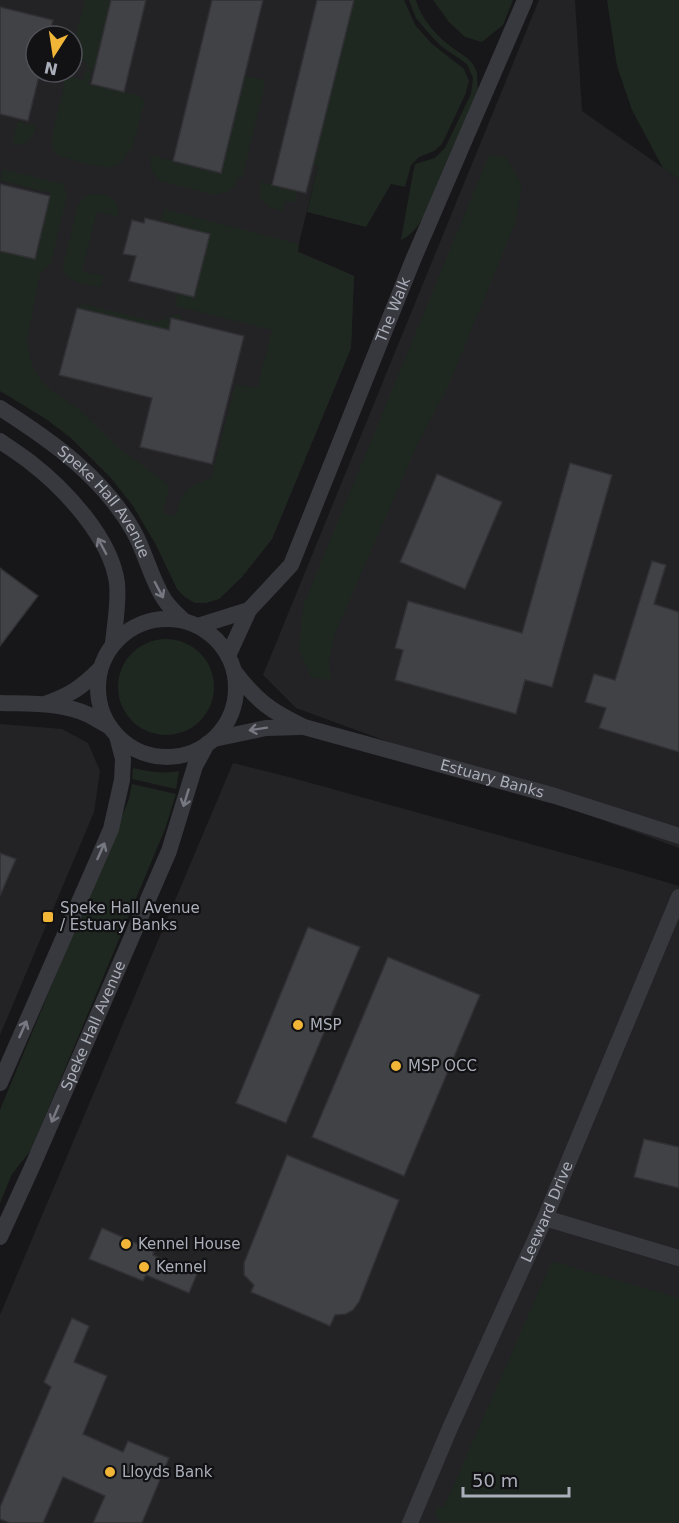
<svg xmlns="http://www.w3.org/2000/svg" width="679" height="1523" font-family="'DejaVu Sans',sans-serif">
  <rect width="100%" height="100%" fill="#171719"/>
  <g fill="#232326" fill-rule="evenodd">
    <path d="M0 0H394L318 166 297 251 354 276 351 348 272 539 242 577 219 599 183 575 90 445 0 384ZM36 36H72V72H36Z"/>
    <path d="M539 0H575L582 111 679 179V848L296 708 263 675Z"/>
    <path d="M0 724 62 729 88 743 100 771 94 812 0 1035Z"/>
    <path d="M233 763 289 777 632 872 679 886V1523H0V1315Z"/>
  </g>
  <g fill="#1f2820">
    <path d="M85 0H111L94 69 87 67V62L72 58V51Z"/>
    <path d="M354 0H404L415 25 432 44 464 69 469 81 465 95 442 144 434 151 419 157 411 165 405 187 391 184 366 227 307 212 318 166 313 165Z"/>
    <path d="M409 0H416C420 16 435 35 449 45 458 53 471 57 476 70 478 75 477 83 478 89L427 211C420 223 414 234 401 240L413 173 415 164 435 158 445 148 471 94 473 78 467 64 441 46 426 30 416 18Z"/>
    <path d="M433 0H513L503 25 482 42 465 37 449 22Z"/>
    <path d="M607 0H679V179L663 168 632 110 617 66Z"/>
    <path d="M86 69 92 70 89 84 138 95C143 97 144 99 144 104L132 150H128C121 172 106 168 87 164 78 161 68 159 59 156 52 151 51 144 52 137L66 76 83 80Z"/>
    <path d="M245 76 262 79 265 85 242 178 238 177 235 186 229 191 215 195 159 181 150 168 151 155 221 173Z"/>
    <path d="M18 121 36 126C32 141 27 146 12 145Z"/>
    <path d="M489 155 506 157 522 185 516 221 448 387 417 445 335 634 329 661 331 680 311 678 299 649 303 606Z"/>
    <path d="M3 169 63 184 67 195 51 263 40 273 27 341 32 366 41 380 52 391 80 410 121 450 167 483 169 489 163 513 175 516C185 488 183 489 211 478L235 386 237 384 257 388 272 330 175 306 178 293 194 296 210 234 161 220 164 209 299 244 298 252 354 276 351 348 272 539 242 577 219 599 206 603H195L185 597 177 589 156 545 133 506 110 477 71 438 46 419 0 391V251L35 259 50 193 0 180Z"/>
    <path d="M260 182 297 191 294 203 285 201 282 211 269 207 260 197Z"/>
    <path d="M92 194C108 193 121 198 118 217L97 212 82 271 104 276 101 287C86 284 64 284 63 266L78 205C82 198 85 195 92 194Z"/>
    <path d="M82 304 157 322 178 314 182 316 181 320 171 318 169 330 77 308Z"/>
    <circle cx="166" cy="687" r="48"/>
    <path d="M133 768C149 772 163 774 179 771L176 789 132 779Z"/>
    <path d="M132 784 176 794 165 829 31 1150 12 1174 0 1203V1110L129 799Z"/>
    <path d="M552 1261 679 1298V1523H442L438 1519 435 1512 437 1506 444 1507Z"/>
  </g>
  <g fill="#414246" stroke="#313135" stroke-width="1.5">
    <path d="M111 0H146L124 92 91 84Z"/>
    <path d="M212 0H263L221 173 173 161Z"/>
    <path d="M317 0H354L306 193 272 185Z"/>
    <path d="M0 7 53 20 49 36H36V72H40L28 121 0 114Z"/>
    <path d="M0 184 50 196 35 259 0 251Z"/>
    <path d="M145 218 210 234 194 297 129 281 136 256 123 254 132 220 144 223Z"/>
    <path d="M77 308 169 330 171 318 244 336 212 464 140 447 152 398 59 375Z"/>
    <path d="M570 463 612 475 552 687 525 680 516 714 395 680 403 650 395 648 408 601 522 633Z"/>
    <path d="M437 474 502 502 465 589 400 562Z"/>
    <path d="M652 561 666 565 654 604 679 612V752L599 728 606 708 585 702 594 674 615 680Z"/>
    <path d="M0 568 38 596 0 646Z"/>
    <path d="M0 853 16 859 0 896Z"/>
    <path d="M308 927 360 947 286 1123 236 1103Z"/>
    <path d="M388 957 480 995 404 1176 312 1137Z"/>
    <path d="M644 1139 679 1147V1188L634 1177Z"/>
    <path d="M287 1155 399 1200 359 1302 353 1310 346 1314 335 1315 330 1326 251 1292 254 1285 244 1275V1263Z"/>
    <path d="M102 1228 154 1251 153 1255 197 1274 189 1293 146 1275 143 1281 89 1259Z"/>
    <path d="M72 1318 89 1326 74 1362 107 1376 83 1434 123 1452 128 1441 169 1458 142 1523H93L105 1496 63 1477 43 1523H10L0 1519V1507L51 1387 44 1382Z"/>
  </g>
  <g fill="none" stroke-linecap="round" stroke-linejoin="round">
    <g stroke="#38393e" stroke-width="16">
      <path id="s1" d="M0 408C52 441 103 477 134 532 146 554 151 579 164 599 169 607 177 614 183 620"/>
      <path d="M0 441C10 448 21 455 30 462 65 489 111 538 117 583 119 603 115 623 113 643"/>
      <circle cx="167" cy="688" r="69"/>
      <path d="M198 626 249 610"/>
      <path id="s2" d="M228 656 249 610 291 565 413 260 525 0"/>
      <path id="s3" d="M234 671C256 700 270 711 304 727L555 796 679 836"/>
      <path d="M0 703C30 704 62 702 89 715 96 719 103 723 110 727"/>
      <path d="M45 704C70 695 81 688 100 669"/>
      <path d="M214 739 266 728 300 727"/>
      <path d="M0 1083 111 829 122 780 123 759 117 736"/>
      <path d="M545 1218 679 1258"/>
      <path id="s4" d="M0 1237 32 1167 169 851 195 766 207 744"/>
      <path id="s5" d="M410 1523 450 1428 545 1218 679 897"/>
    </g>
  </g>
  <defs><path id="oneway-shaft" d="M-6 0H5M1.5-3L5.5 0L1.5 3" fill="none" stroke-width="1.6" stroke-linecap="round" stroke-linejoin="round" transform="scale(1.5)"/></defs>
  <g stroke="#777982">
    <use href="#oneway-shaft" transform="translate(102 546) rotate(-118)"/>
    <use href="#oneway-shaft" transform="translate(159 590) rotate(62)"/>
    <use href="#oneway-shaft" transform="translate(258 729) rotate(171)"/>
    <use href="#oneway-shaft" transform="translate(186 798) rotate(107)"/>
    <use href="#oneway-shaft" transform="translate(101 851) rotate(-66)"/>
    <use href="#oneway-shaft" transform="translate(23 1029) rotate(-66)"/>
    <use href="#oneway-shaft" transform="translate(55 1114) rotate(113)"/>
  </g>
  <g fill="#f1b538" stroke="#121214" stroke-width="2">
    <rect x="42" y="911" width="12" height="12" rx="3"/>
    <circle cx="298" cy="1025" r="6"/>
    <circle cx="396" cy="1066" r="6"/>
    <circle cx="126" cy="1244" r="6"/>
    <circle cx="144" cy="1267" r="6"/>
    <circle cx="110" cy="1472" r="6"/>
  </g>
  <g text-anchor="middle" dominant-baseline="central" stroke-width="4.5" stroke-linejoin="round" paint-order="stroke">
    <g font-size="15" fill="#aaaeb9" stroke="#121214">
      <text stroke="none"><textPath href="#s2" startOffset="387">The Walk</textPath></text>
      <text stroke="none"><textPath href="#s1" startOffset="142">Speke Hall Avenue</textPath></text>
      <text stroke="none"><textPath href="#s3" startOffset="286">Estuary Banks</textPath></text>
      <text stroke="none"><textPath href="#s4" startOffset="231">Speke Hall Avenue</textPath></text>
      <text stroke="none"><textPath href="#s5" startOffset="340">Leeward Drive</textPath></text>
    </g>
    <g font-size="15" fill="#aaaeb9" stroke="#121214" text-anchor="start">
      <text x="60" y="908">Speke Hall Avenue<tspan x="60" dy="17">/ Estuary Banks</tspan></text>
      <text x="310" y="1025">MSP</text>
      <text x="408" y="1066">MSP OCC</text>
      <text x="138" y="1244">Kennel House</text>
      <text x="156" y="1267">Kennel</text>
      <text x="122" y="1472">Lloyds Bank</text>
    </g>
  </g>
  <g transform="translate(54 54) rotate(192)"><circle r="28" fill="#121214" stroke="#4f5056" stroke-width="1.5"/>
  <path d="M0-4.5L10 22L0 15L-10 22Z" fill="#f1b538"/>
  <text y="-9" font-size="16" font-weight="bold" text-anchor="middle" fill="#aaaeb9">N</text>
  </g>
  <path d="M463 1487v9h106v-9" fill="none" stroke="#aaaeb9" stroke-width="3"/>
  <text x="472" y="1487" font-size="18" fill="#aaaeb9" stroke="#121214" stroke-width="4.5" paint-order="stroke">50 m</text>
</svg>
